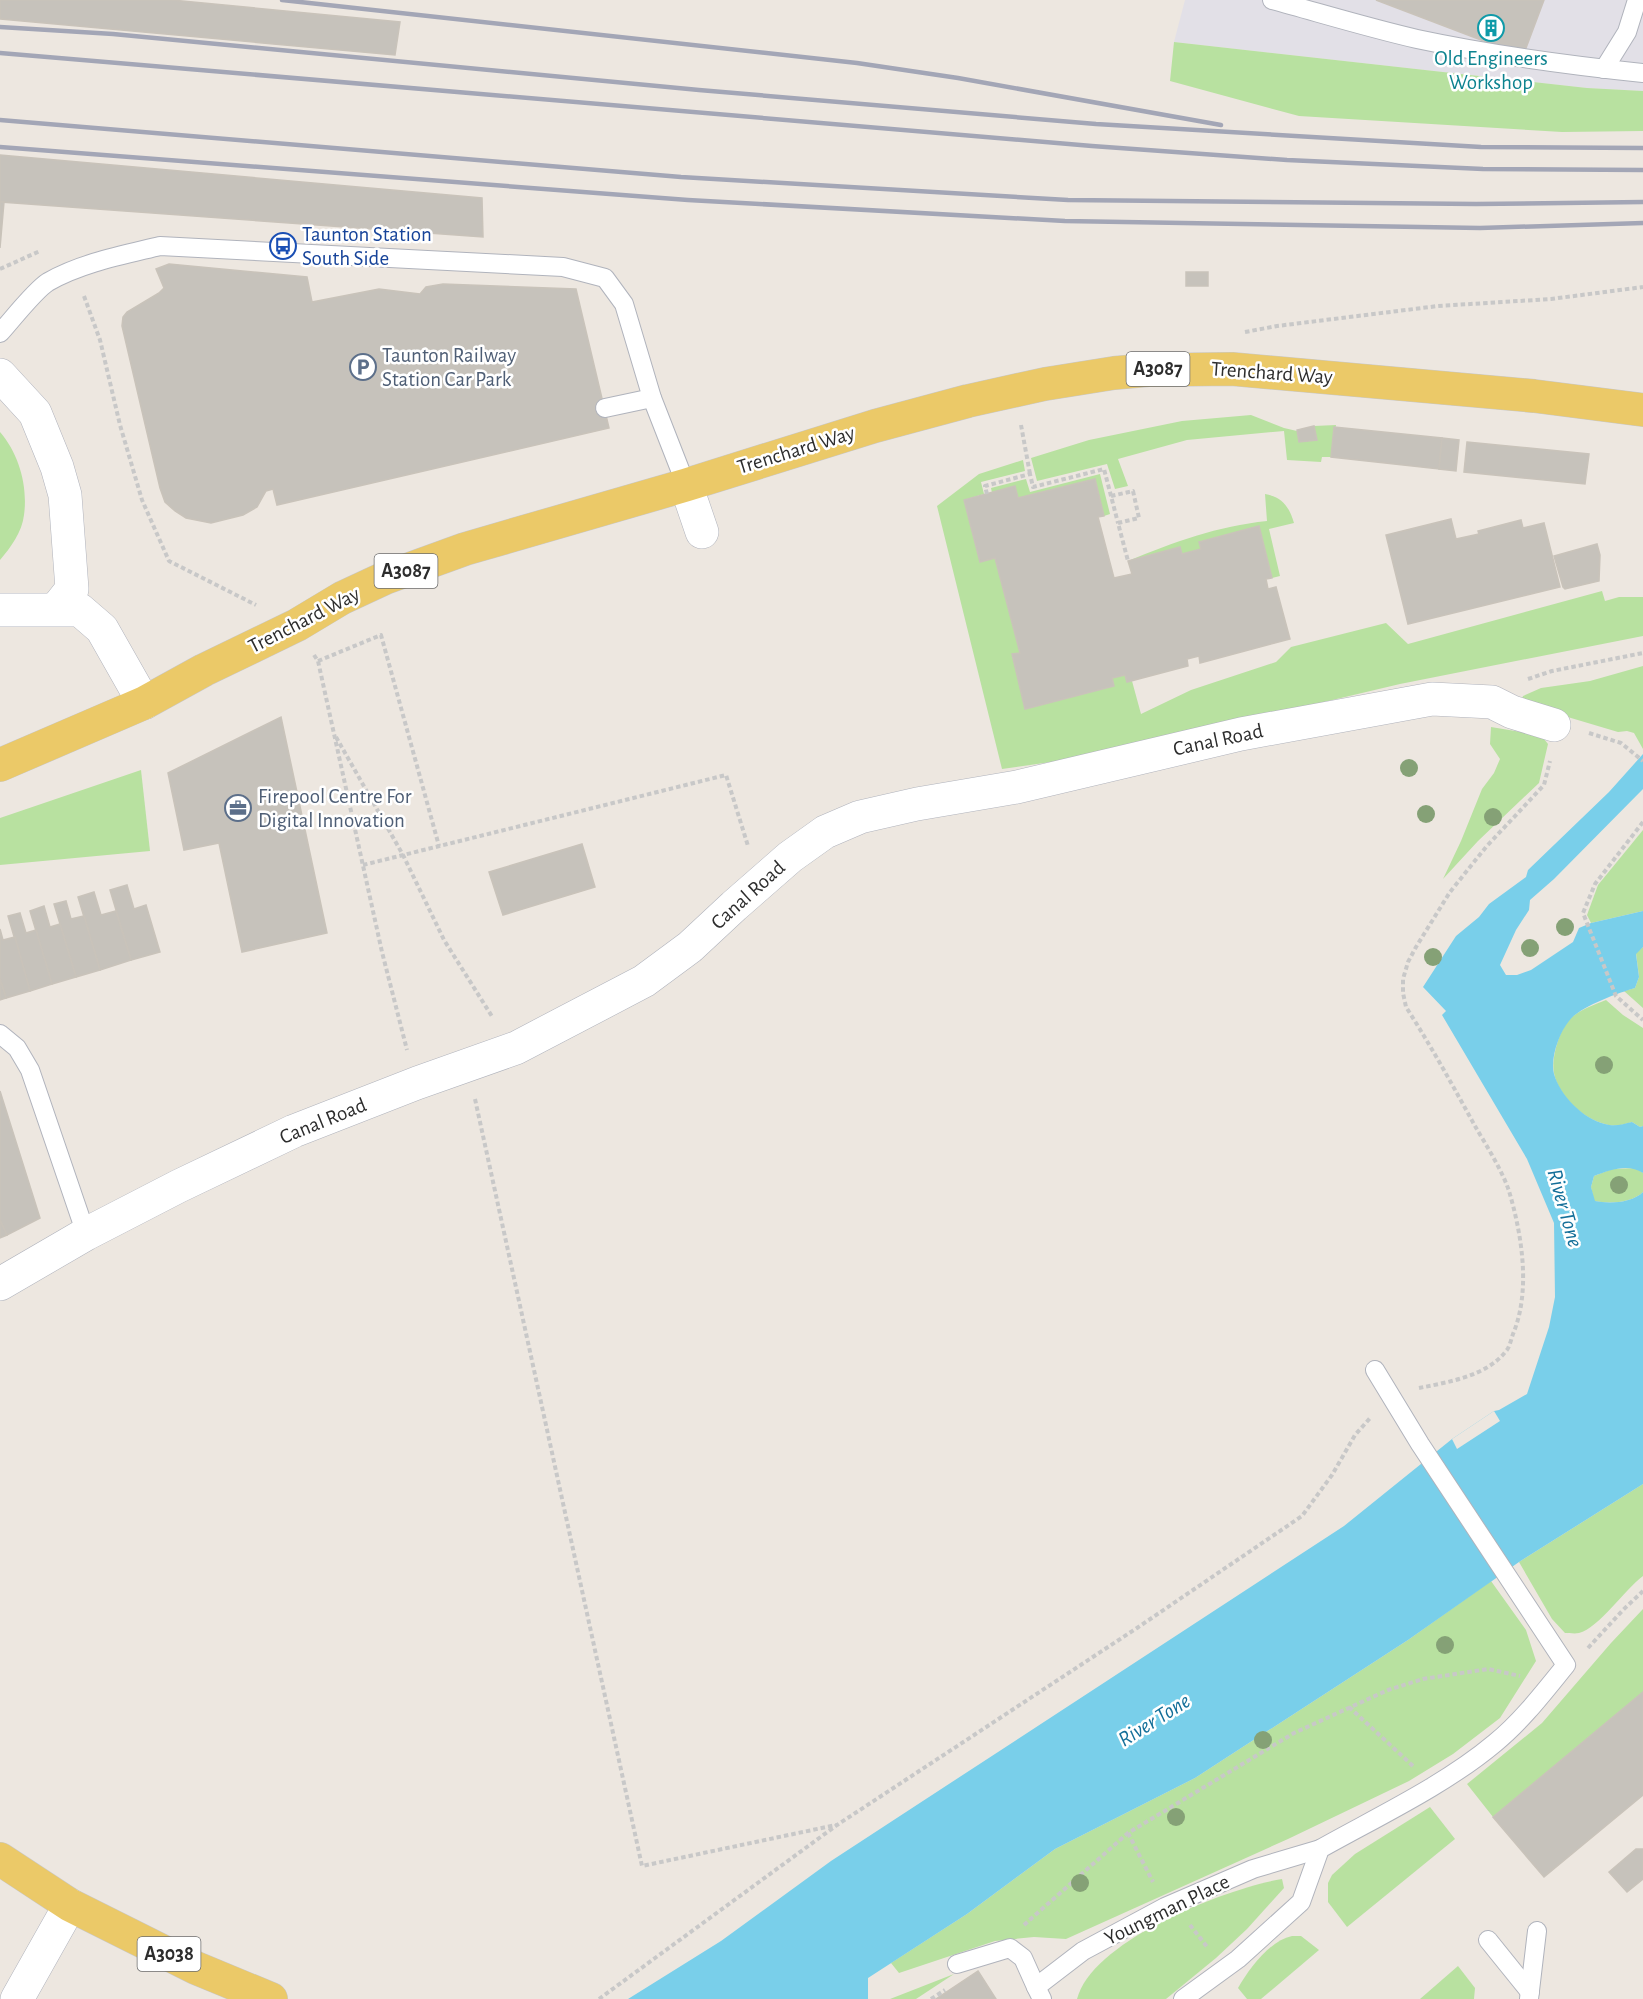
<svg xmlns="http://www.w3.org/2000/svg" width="1643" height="1999" font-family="'Alegreya Sans',sans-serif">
  <rect width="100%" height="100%" fill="#ede7e0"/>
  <path fill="#e2e0e7" d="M1185 0H1643V91L1587 88 1174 42Z"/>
  <g fill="#b8e1a0">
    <path d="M1174 42 1587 88 1643 91V131L1562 132 1299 116 1170 81Z"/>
    <path d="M1251 415 1284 428 1297 431 1299 442 1316 440 1314 426 1336 425 1331 457H1322L1321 462 1287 460 1284 431 1187 440 1118 459 1128 486 1115 489 1107 464 1037 481 1031 458 1089 440 1182 421Z"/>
    <path d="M0 432C19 454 28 486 24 515 22 532 11 547 0 560Z"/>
    <path d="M1023 460 1025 471 981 482 984 494 964 500 980 562 995 558 1020 653 1012 655 1026 708 1114 686 1112 678 1125 675 1127 682 1132 681 1141 714 1191 690 1276 662 1291 647 1386 623 1408 644 1602 591 1605 601 1619 597H1643V636L1400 684 1100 755 1002 769 937 506 979 474Z"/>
    <path d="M1100 474 1110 514 1104 516 1095 479 1018 498 1015 486 992 493 991 488 1026 479 1030 492Z"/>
    <path d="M1265 494C1282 497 1289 506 1294 523L1269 529 1280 576 1272 578 1259 526 1199 542 1201 549 1182 554 1180 547 1128 561C1174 542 1218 526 1267 521Z"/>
    <path d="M1643 666V749L1634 733 1627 731 1618 732 1521 703 1523 696 1541 688 1590 681Z"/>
    <path d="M1491 727 1521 732 1544 739 1548 744 1539 783 1478 841 1443 879 1461 841 1482 789 1494 773 1500 759 1490 744Z"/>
    <path d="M141 770 150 851 0 865V818Z"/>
    <path d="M1643 830V911L1591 923 1587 915 1598 885Z"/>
    <path d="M1643 947V1008L1624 991 1635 988 1639 977 1636 953Z"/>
    <path d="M1606 1000 1623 1015 1643 1028V1126L1640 1127 1632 1122C1623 1125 1614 1127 1605 1124 1583 1119 1558 1095 1554 1073 1551 1059 1559 1031 1569 1020 1578 1010 1594 1005 1606 1000Z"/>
    <path d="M1636 1168 1643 1173V1192C1632 1203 1609 1204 1594 1201L1591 1187 1594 1176 1612 1169Z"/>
    <path d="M1643 1484V1576C1625 1589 1599 1628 1579 1633 1575 1634 1569 1633 1565 1633L1552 1619 1519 1562Z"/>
    <path d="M1491 1581 1526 1630 1536 1661 1500 1718 1453 1754 1409 1781 1288 1839 1066 1939 1034 1937 995 1941 899 1973 891 1963 967 1914 1055 1849 1195 1778 1408 1640Z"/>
    <path d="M1643 1609V1692L1493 1817 1467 1784 1542 1723 1611 1643Z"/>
    <path d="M1430 1807 1455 1839 1347 1927 1328 1902V1883L1332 1875 1355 1854Z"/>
    <path d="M1282 1879 1284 1888 1247 1929 1216 1958 1166 1999H1077C1092 1940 1227 1888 1282 1879Z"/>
    <path d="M1292 1936H1301L1319 1950 1261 1999H1247L1238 1988C1249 1969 1269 1941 1292 1936Z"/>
    <path d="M1458 1966 1475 1988 1474 1999H1420Z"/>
    <path d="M954 1974 916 1999H890Z"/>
  </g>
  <path fill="#79cfea" d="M1643 754V789L1554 879 1530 900 1529 910 1516 930 1500 965 1506 975H1517L1531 970 1573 942 1579 928 1591 923 1643 911V947L1636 954 1639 977 1635 988C1618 993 1579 1007 1569 1021 1559 1033 1550 1059 1554 1074 1560 1095 1583 1119 1605 1124 1615 1127 1623 1124 1632 1122L1640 1127 1643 1126V1173C1628 1163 1610 1170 1594 1176L1591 1187 1595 1201C1609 1204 1632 1203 1643 1192V1484L1519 1562 1408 1640 1195 1778 1055 1849 967 1914 868 1978V1999H628L721 1941 831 1861 1344 1526 1452 1439 1494 1411 1499 1410 1527 1394 1549 1327 1555 1297 1554 1223 1527 1159 1442 1015 1446 1011 1423 987 1456 936 1479 917 1489 904 1526 877 1528 870 1609 792Z"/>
  <path fill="#ede7e0" d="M1494 1411 1500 1421 1457 1449 1452 1439Z"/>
  <g fill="#c6c2bb" stroke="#c9c3ba" stroke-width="1.5">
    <path d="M0 0H172L400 22 395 55 0 19Z"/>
    <path d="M1376 0H1544L1523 56Z"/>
    <path d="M0 155 482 198 483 237 0 202Z"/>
    <path d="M0 202H4L0 248Z"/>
    <path d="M169 264 307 277 312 302 379 289 420 294 426 287 443 284 576 289 609 428 277 505 273 489 266 491 257 507 243 515 211 523 186 518 175 511 165 502 160 488 122 326 123 317 127 312 159 293 164 288 156 269Z"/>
    <rect x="1186" y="272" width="22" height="14"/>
    <path d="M1314 426 1317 440 1299 442 1297 430Z"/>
    <path d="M1334 427 1442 438 1439 469 1331 457Z"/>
    <path d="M1442 438 1459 440 1456 471 1439 469Z"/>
    <path d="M1467 442 1589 454 1585 484 1464 472Z"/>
    <path d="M1095 479 1104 516 1098 517 1114 578 1132 574 1128 561 1180 547 1182 554 1201 549 1199 542 1259 526 1272 578 1266 579 1268 589 1276 587 1290 639 1200 663 1199 656 1187 659 1188 666 1127 682 1125 675 1112 678 1114 686 1025 709 1012 654 1020 653 995 558 980 562 964 500 1015 486 1018 498Z"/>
    <path d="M1451 519 1456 539 1479 534 1478 531 1521 520 1523 528 1544 523 1560 587 1408 624 1386 535Z"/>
    <path d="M1597 544 1600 555 1599 581 1565 589 1563 587 1554 556Z"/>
    <path d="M281 717 327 933 242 952 219 843 184 850 168 773Z"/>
    <path d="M582 844 595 887 503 915 489 872Z"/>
    <path d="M127 885 134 909 146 905 160 952 131 960 110 890Z"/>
    <path d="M94 892 101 915 116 911 131 960 100 970 78 897Z"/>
    <path d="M66 901 71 919 84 916 100 970 76 977 54 904Z"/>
    <path d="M44 906 50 927 60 924 76 977 52 984 30 911Z"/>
    <path d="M20 913 26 933 36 930 52 984 30 991 8 916Z"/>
    <path d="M0 929 3 940 15 937 30 991 6 998 0 979Z"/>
    <path d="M0 979 6 998 0 1000Z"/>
    <path d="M0 1091 40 1218 7 1235 0 1220Z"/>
    <path d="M0 1220 7 1235 0 1238Z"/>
    <path d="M1643 1692V1795L1544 1877 1493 1817Z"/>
    <path d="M1636 1849H1643V1879L1627 1892 1609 1872Z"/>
    <path d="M978 1971 996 1999H936Z"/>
  </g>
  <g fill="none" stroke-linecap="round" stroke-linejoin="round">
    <defs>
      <g id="lane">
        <path d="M1272 0C1320 13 1369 28 1417 39 1492 55 1567 65 1643 73"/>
        <path d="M1604 69 1627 32 1637 0"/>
        <path d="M0 333C11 321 35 290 48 282 81 263 123 255 160 246L563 267 605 278 624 304 652 398 686 485"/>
        <path d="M605 408 652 398"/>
        <path d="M0 1034 17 1048 30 1070 86 1234"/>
        <path d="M1488 1940 1530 1992"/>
        <path d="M957 1964 1010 1948 1023 1958 1036 1987"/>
        <path d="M1042 1999 1036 1987 1083 1951 1165 1907 1253 1869 1320 1849"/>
        <path d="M1183 1999 1238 1959 1301 1902 1320 1849C1377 1817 1445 1785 1495 1743 1522 1721 1544 1692 1566 1665L1420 1444 1375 1370"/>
        <path d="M1529 1999 1537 1931"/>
      </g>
      <g id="street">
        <path d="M0 375 35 413 57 467 65 495 72 589 57 608"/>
        <path d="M0 1284 86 1234 179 1186 294 1131 417 1083 516 1048 644 981 690 947 734 906 790 857 825 832 860 817 917 804 1017 787 1241 734 1432 699 1492 702 1512 712 1554 725"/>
        <path d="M17 1999 70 1905"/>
      </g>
      <g id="secondary">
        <path d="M686 485 702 532"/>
        <path d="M0 610H80L102 629 144 703"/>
      </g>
      <g id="primary">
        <path d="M0 765 144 703 204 670 297 625 342 598 385 578 465 549 686 485 875 426 968 401 1045 384 1114 373 1148 370 1232 369 1534 396 1643 410"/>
        <path d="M0 1859 70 1905 196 1968 271 1999"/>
      </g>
    </defs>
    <use href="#lane" stroke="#b0b3bc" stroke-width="20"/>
    <use href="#street" stroke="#b0b3bc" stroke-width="34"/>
    <use href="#secondary" stroke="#b0b3bc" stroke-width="34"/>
    <use href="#primary" stroke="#c8c8c8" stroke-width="34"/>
    <g stroke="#c8c8c8" stroke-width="4" stroke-dasharray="4.5 3" stroke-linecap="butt">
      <path d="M0 269 40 251"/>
      <path d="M84 296 100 340 120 425 142 500 169 561 256 605"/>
      <path d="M1245 332 1277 326 1438 306 1551 299 1643 287"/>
      <path d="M1021 425 1030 474"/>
      <path d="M987 494 985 486 1030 474 1033 487 1104 469 1118 523"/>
      <path d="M1111 496 1133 491 1139 518 1118 523 1128 561"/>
      <path d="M314 655 318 661 382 952 407 1050"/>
      <path d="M318 661 381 635 439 846"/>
      <path d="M1528 679 1552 671 1643 653"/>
      <path d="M1589 733 1621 743 1643 761"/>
      <path d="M336 737 403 855 444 940 493 1018"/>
      <path d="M1643 822 1595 884 1583 913 1616 996 1643 1020"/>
      <path d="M363 865 726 775 748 846"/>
      <path d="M475 1099 642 1866 836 1825"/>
      <path d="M1419 1388C1449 1382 1487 1376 1506 1351 1510 1347 1511 1339 1513 1334 1531 1291 1522 1235 1509 1191 1502 1170 1486 1145 1475 1126 1453 1086 1431 1046 1406 1007L1403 993V979L1408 962 1416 947 1450 892 1486 847 1544 785 1550 761"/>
      <path d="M1588 1648 1623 1610 1643 1591"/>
      <path d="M1349 1707 1413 1766"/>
      <path d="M1128 1833 1153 1882"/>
      <path d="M1024 1925 1128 1833 1294 1733 1388 1690 1423 1679 1488 1669 1520 1676"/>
      <path d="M1190 1925 1208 1948"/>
      <path d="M599 1999 837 1825 1137 1628 1302 1516 1332 1475 1355 1435 1371 1417"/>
      <path d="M931 1999 945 1990"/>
    </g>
    <use href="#lane" stroke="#fff" stroke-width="18"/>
    <use href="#street" stroke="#fff" stroke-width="33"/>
    <use href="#secondary" stroke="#fff" stroke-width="33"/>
    <use href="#primary" stroke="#ebc968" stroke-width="33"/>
    <g stroke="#a3a6b6" stroke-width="4.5">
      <path d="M282 0 857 63 958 78 1221 125"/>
      <path d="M0 27 113 34 699 90 1096 124 1481 147 1643 148"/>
      <path d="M0 53 1092 146 1287 160 1483 169 1643 170"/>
      <path d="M0 120 681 177 1068 200 1476 204 1643 202"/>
      <path d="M0 147 688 200 1065 221 1480 228 1643 223"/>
    </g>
  </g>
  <g fill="#85a176">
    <circle cx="1409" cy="768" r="9"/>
    <circle cx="1426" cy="814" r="9"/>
    <circle cx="1493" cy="817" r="9"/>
    <circle cx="1565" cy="927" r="9"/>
    <circle cx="1530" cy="948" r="9"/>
    <circle cx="1433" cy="957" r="9"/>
    <circle cx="1604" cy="1065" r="9"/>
    <circle cx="1619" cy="1185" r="9"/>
    <circle cx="1445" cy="1645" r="9"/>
    <circle cx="1263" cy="1740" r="9"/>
    <circle cx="1176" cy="1817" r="9"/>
    <circle cx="1080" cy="1883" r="9"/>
  </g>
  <defs>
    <symbol id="building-ring" viewBox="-11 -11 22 22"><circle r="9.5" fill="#fff" stroke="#0f9aa8" stroke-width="1.5"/><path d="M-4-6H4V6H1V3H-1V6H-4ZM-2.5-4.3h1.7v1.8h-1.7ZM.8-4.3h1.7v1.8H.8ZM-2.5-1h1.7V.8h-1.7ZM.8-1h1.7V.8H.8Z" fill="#0f9aa8"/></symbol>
    <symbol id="bus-ring" viewBox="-11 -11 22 22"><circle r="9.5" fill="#fff" stroke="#1a4fb4" stroke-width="1.5"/><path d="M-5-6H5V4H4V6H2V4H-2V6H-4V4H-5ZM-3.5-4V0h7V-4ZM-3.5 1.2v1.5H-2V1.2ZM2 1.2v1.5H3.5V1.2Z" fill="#1a4fb4"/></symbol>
    <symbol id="parking-ring" viewBox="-11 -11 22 22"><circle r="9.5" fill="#fff" stroke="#5c6f8a" stroke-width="1.5"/><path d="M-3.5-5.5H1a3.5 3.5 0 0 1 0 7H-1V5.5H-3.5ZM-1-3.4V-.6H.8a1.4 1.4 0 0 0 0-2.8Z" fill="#5c6f8a"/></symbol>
    <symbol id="office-ring" viewBox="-11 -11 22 22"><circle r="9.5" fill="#fff" stroke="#5c6f8a" stroke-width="1.5"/><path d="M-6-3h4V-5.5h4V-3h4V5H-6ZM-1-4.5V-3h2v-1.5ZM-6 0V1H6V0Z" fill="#5c6f8a"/></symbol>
  </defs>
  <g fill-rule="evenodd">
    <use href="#building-ring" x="1476" y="13" width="30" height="30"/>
    <use href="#bus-ring" x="268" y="231" width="30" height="30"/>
    <use href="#parking-ring" x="348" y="352" width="30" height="30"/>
    <use href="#office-ring" x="223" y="793" width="30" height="30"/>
  </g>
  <g text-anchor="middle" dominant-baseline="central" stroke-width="5" stroke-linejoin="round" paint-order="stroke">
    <g fill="#fff" stroke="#6c6c6c" stroke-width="1.5">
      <rect x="1126.5" y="352" width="63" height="34" rx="4.5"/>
      <rect x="374.5" y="554" width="63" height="34" rx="4.5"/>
      <rect x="137.5" y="1937" width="63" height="34" rx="4.5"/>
    </g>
    <g font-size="20" font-weight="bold" fill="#2d2d2d">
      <text x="1158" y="369">A3087</text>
      <text x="406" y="571">A3087</text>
      <text x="169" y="1954">A3038</text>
    </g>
    <g font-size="21" fill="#0d838f" stroke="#fff">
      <text x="1491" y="58">Old Engineers<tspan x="1491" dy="24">Workshop</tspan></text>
    </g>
    <g font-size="21" fill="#164399" stroke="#fff" text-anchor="start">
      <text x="302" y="234">Taunton Station<tspan x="302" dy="24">South Side</tspan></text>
    </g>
    <g font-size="21" fill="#4e5e75" stroke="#fff" text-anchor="start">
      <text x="382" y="355">Taunton Railway<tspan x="382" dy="24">Station Car Park</tspan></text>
      <text x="258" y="796">Firepool Centre For<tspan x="258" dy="24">Digital Innovation</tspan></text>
    </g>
    <g font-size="21" fill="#2d2d2d" stroke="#fff">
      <text transform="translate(1272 373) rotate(4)">Trenchard Way</text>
      <text transform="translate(796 450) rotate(-17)">Trenchard Way</text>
      <text transform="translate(304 620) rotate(-27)">Trenchard Way</text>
      <text transform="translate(1218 740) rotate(-12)">Canal Road</text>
      <text transform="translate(748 895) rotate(-42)">Canal Road</text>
      <text transform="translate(323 1121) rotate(-22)">Canal Road</text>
      <text transform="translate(1167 1910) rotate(-26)">Youngman Place</text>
    </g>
    <g font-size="22" font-style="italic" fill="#146f99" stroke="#fff">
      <text transform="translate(1565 1208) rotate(74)">River Tone</text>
      <text transform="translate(1154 1720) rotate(-32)">River Tone</text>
    </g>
  </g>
</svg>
